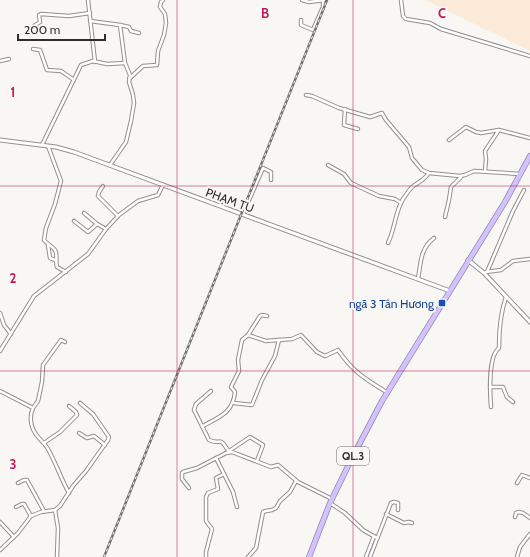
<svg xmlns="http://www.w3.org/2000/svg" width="530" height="557" font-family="Cabin,sans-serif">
  <rect width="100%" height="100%" fill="#f9f7f4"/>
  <path fill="#fcead9" d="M425 0H530V51Z"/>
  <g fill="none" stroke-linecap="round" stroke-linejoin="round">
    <defs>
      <g id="minor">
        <path d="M88 0 95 62"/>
        <path d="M302 0 309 2 324 0"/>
        <path d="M401 0 403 16 406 19 430 23 441 29 530 56"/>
        <path d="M301 20V25L313 30 323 7V1"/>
        <path d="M90 21 120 25 125 63 130 75 129 82 133 95 134 103 131 121 126 142 110 165"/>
        <path d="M120 25 129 27 131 31 139 33"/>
        <path d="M34 26 40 22 39 15 41 14 69 16 90 13"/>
        <path d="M33 49 40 50 47 70 61 71 74 80"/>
        <path d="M0 61 9 59"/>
        <path d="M130 78 143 66 157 65 158 51 164 35 166 23 165 14 160 7 161 2 163 0"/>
        <path d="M306 95 312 96 339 108 370 117 382 113 386 120 409 147 412 158 422 170 429 173 460 176 465 175 474 171 520 174"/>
        <path d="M345 109 344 125 358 129"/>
        <path d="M449 140 466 127 476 132 481 133 499 130 530 138"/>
        <path d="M42 145 81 65 93 61 107 64 125 63"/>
        <path d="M48 146 61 181 55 204 46 228 44 240C47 244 52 246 55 250 58 255 55 261 57 267L66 272"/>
        <path d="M328 165 344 174 351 183 379 196 395 199 401 203"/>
        <path d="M485 171 486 159 485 151 499 130"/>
        <path d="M103 186 99 192 98 196 118 216"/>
        <path d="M84 213 97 224 106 229"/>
        <path d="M243 214 263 168 271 172V180"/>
        <path d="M445 217 449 200 451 187 461 177"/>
        <path d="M74 221 88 232 97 224"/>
        <path d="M388 243C395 229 395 212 403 199 406 195 409 190 412 187 419 182 424 180 429 173"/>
        <path d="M48 245 50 258 55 260"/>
        <path d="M486 272 501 270 513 261 530 259"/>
        <path d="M487 272 513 211 524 190"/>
        <path d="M418 279C421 262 420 249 434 238"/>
        <path d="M0 313 4 325 11 334"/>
        <path d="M248 335 266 341 292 339 301 335 317 352 325 356 338 350C353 372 365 379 388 393"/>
        <path d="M0 351 34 296 88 254 106 229 119 215 138 201 158 195 163 185"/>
        <path d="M490 387H503L507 397 513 402"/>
        <path d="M0 391 33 408C30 415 30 422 33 429 36 437 44 442 48 449 56 463 61 479 69 493"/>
        <path d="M211 391 196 404 194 410 209 440C222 446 218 434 229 452"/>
        <path d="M234 403 252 405 262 380 275 356 279 340"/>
        <path d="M491 407C490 394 488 356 499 348 499 331 500 314 506 297"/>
        <path d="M33 408 38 401 42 382 43 365 61 340 65 342"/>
        <path d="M203 426C219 417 233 413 235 392L231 387 239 371 238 360 242 340 248 335 260 316 262 315 267 316"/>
        <path d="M79 433 87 438 94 436 105 445"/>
        <path d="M44 443 60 432 77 415 76 412 69 406"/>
        <path d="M229 451 250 437 263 445 257 461"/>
        <path d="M216 458 233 492 237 507"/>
        <path d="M183 472 197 468 226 453 232 452 271 467 278 465 298 482 332 499"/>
        <path d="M182 473V479L189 488"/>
        <path d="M18 483 24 480H27L44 511"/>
        <path d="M517 483 522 475 530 478"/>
        <path d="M330 503 345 513 363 530 377 538"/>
        <path d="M16 507 22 504H24L31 516"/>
        <path d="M55 510 58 528 57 557"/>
        <path d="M386 514 404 523 409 522 412 523"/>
        <path d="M515 517 516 513 519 512 523 513 530 518"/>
        <path d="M0 522 14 537"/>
        <path d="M0 550 18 533 31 516 41 512 55 510 60 506 73 486 86 471 108 440 109 437 93 414 80 403"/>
        <path d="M206 557V552L212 529 206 521V497L208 493 218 489 216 478 224 474"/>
        <path d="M248 557 256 548 263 512 266 511 272 510 276 508 280 501 290 492 296 481"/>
        <path d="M366 557 374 536"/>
        <path d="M370 557 391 503 394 502 398 503V510"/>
        <path d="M517 557 520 547 530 534"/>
      </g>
      <g id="tertiary">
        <path d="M0 140 56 147 74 152 450 291"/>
        <path d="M468 260 484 273 530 322"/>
      </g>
      <path id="trunk" d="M309 557 330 503 352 458 382 401 505 202 530 156"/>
    </defs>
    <use href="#minor" stroke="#928f8d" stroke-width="4.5"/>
    <use href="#tertiary" stroke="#928f8d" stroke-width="5"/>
    <use href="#trunk" stroke="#9284b3" stroke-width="6"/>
    <use href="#minor" stroke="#fff" stroke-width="2.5"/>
    <use href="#tertiary" stroke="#fff" stroke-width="3"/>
    <use href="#trunk" stroke="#d3c2fb" stroke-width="4.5"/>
    <defs>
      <path id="rail" d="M104 557 327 0"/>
    </defs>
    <use href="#rail" stroke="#737271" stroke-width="2.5"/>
    <use href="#rail" stroke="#f9f7f4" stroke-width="1" stroke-dasharray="3" stroke-linecap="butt"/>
  </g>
  <path fill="none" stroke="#c2185b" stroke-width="1" stroke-opacity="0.55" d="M177 0V557M353 0V557M0 186H530M0 371H530"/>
  <rect fill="#1a4fb4" stroke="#f9f7f4" stroke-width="1.5" x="438" y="299" width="8" height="8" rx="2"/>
  <g text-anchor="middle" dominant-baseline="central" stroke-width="4" stroke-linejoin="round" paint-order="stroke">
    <rect fill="#f9f7f4" stroke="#6c6a69" stroke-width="1" x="337" y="447" width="32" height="18" rx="3"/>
    <g font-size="11" font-weight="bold" fill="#2f2e2e">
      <text x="353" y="456">QL.3</text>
    </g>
    <g font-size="12" fill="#2f2e2e" stroke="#f9f7f4">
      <text transform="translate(230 200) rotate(20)">PHẠM TU</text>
    </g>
    <g font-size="12" fill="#164399" stroke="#f9f7f4" text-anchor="end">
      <text x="434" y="303">ngã 3 Tân Hương</text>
    </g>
  </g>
  <g font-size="13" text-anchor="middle" font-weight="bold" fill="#c2185b" stroke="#f9f7f4" stroke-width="4" stroke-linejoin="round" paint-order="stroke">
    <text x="265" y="18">B</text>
    <text x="442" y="18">C</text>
    <text x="13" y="97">1</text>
    <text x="13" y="283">2</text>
    <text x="13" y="469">3</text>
  </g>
  <path d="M18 34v6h87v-6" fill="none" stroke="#2f2e2e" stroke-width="2"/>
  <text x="24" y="34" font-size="12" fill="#2f2e2e" stroke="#f9f7f4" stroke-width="3" paint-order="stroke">200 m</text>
</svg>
